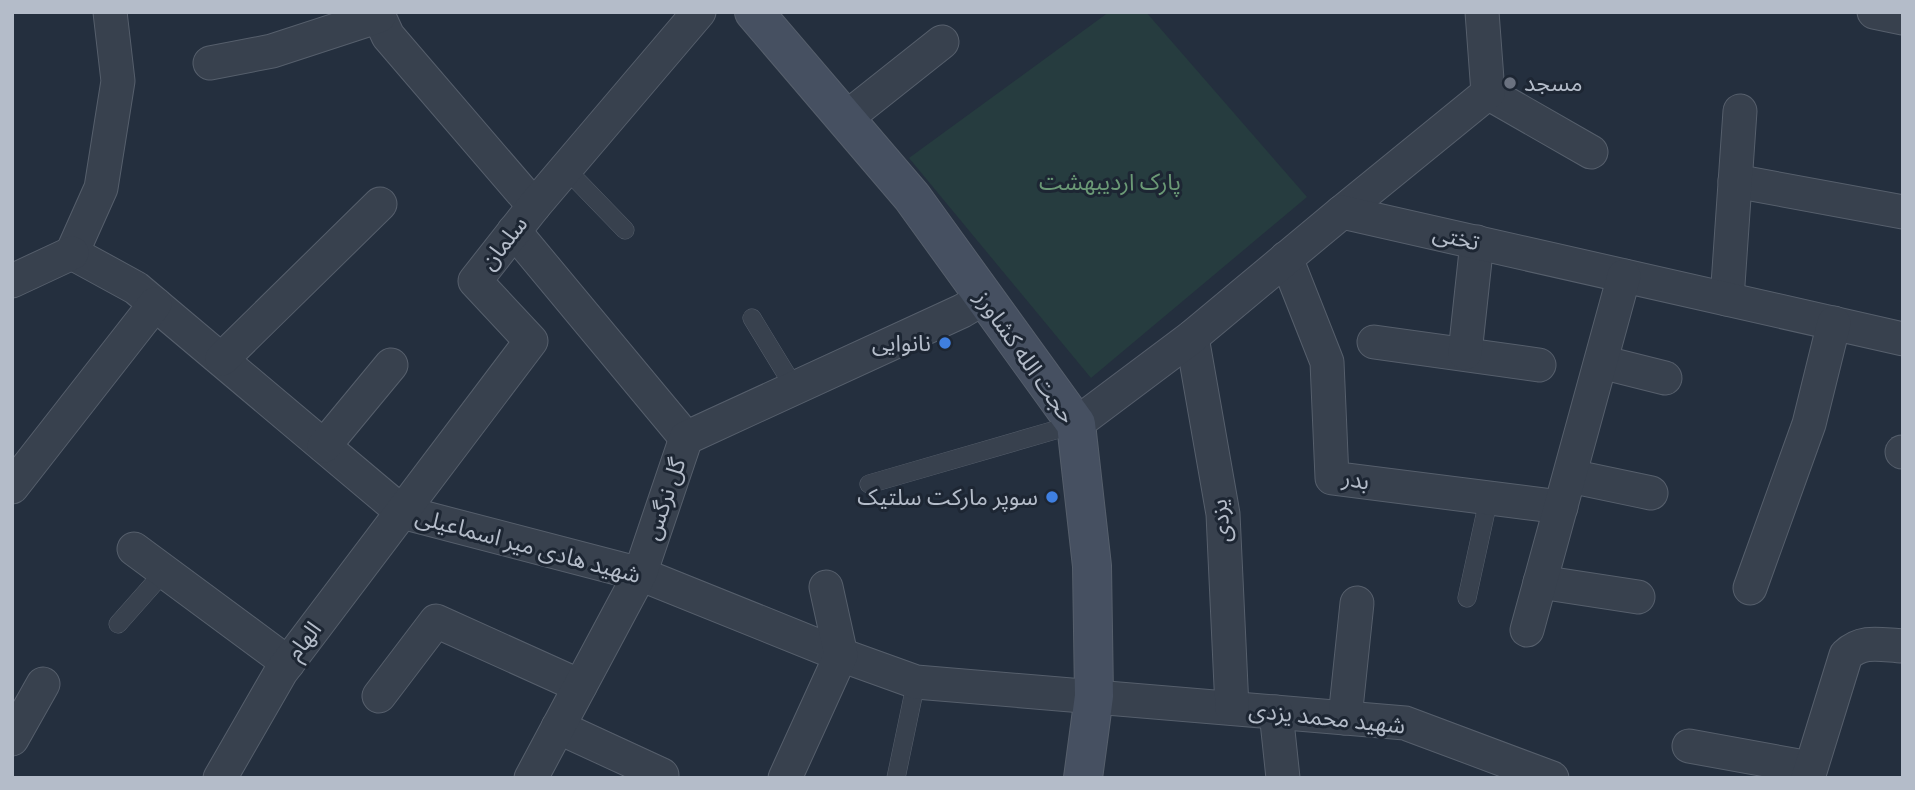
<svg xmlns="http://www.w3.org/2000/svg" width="1915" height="790" font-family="'Roboto Condensed','Noto Sans Arabic',sans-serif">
  <rect width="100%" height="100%" fill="#242f3e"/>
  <path fill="#263c3f" d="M1109 12H1146L1307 197 1091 378 909 158Z"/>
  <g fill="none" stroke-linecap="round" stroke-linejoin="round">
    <defs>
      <g id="lane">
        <path d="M565 168 625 230"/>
        <path d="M752 318 794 387"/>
        <path d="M869 484 1076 424"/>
        <path d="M1467 598 1489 497"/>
        <path d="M118 624 164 572"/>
        <path d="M896 778 916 682"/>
      </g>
      <g id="street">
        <path d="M110 12 118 81 101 188 72 253 136 288 402 512 640 574 841 655 916 682 1405 723 1552 778"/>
        <path d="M377 12 388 36 534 206"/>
        <path d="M1874 12 1903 18"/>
        <path d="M210 63 272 51 379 16"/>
        <path d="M1488 93 1591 152"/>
        <path d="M845 119 942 42"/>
        <path d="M1735 181 1903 212"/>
        <path d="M1342 212 1488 93 1482 12"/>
        <path d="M514 231 686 438"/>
        <path d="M1286 258 1327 362 1332 478 1561 507"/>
        <path d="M12 281 72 253"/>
        <path d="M1727 299 1740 111"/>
        <path d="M1192 337 1223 514 1232 708"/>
        <path d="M1374 342 1539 365"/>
        <path d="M1465 353 1477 242"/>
        <path d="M222 359 380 204"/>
        <path d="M1601 362 1665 378"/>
        <path d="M1076 424 1192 337 1342 212 1903 339"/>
        <path d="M324 446 391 365"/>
        <path d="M1902 452H1903"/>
        <path d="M1570 476 1651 493"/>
        <path d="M12 487 155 304"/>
        <path d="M134 549 288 663"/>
        <path d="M1540 582 1638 597"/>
        <path d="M1750 588 1809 424 1834 323"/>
        <path d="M1527 630 1624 276"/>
        <path d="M379 696 436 621 580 686"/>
        <path d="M1276 712 1283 778"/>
        <path d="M1345 718 1357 603"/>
        <path d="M558 727 662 775"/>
        <path d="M12 739 43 684"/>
        <path d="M1689 746 1810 768"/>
        <path d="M220 778 281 672 531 341 475 281 534 206 699 12"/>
        <path d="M531 778 640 574 686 438 962 311 984 298"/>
        <path d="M785 778 841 655 826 587"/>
        <path d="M1808 778 1846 655C1863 639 1881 645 1903 646"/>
      </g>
      <path id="secondary" d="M754 12 912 197 1076 424 1092 566 1094 696 1083 778"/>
    </defs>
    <use href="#lane" stroke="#565f6c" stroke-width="19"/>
    <use href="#street" stroke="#565f6c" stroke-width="35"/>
    <use href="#secondary" stroke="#565f6c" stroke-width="40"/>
    <use href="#lane" stroke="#38414e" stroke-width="18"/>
    <use href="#street" stroke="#38414e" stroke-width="33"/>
    <use href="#secondary" stroke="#465061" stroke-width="38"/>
  </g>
  <circle fill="#6b7280" stroke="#1d2633" stroke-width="2.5" cx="1510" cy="83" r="7"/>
  <g fill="#3f7fe0" stroke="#1d2633" stroke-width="2.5">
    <circle cx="945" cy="343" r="7"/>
    <circle cx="1052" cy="497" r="7"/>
  </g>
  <g text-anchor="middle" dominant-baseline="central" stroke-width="6" stroke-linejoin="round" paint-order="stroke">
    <g font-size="23" fill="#b4bcc9" stroke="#1d2633" text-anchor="end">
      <text x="1524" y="83" text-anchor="start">مسجد</text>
      <text x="931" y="343">نانوایی</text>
      <text x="1038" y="497">سوپر مارکت سلتیک</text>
    </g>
    <g font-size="23" fill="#6b9a76" stroke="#1d2633">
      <text x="1110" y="182">پارک اردیبهشت</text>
    </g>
    <g font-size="23" fill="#b4bcc9" stroke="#1d2633">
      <text transform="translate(1456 238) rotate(13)">تختی</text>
      <text transform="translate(504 243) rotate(-52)">سلمان</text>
      <text transform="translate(1025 357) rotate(55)">حجت الله کشاورز</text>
      <text transform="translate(1356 480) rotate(10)">بدر</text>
      <text transform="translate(665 499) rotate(-71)">گل نرگس</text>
      <text transform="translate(1221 521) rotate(-96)">یزدی</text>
      <text transform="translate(528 546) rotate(15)">شهید هادی میر اسماعیلی</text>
      <text transform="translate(304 641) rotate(-53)">الهام</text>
      <text transform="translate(1327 718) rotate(6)">شهید محمد یزدی</text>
    </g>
  </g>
  <rect width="1915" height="790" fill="none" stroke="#b4bcc9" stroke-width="28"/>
</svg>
